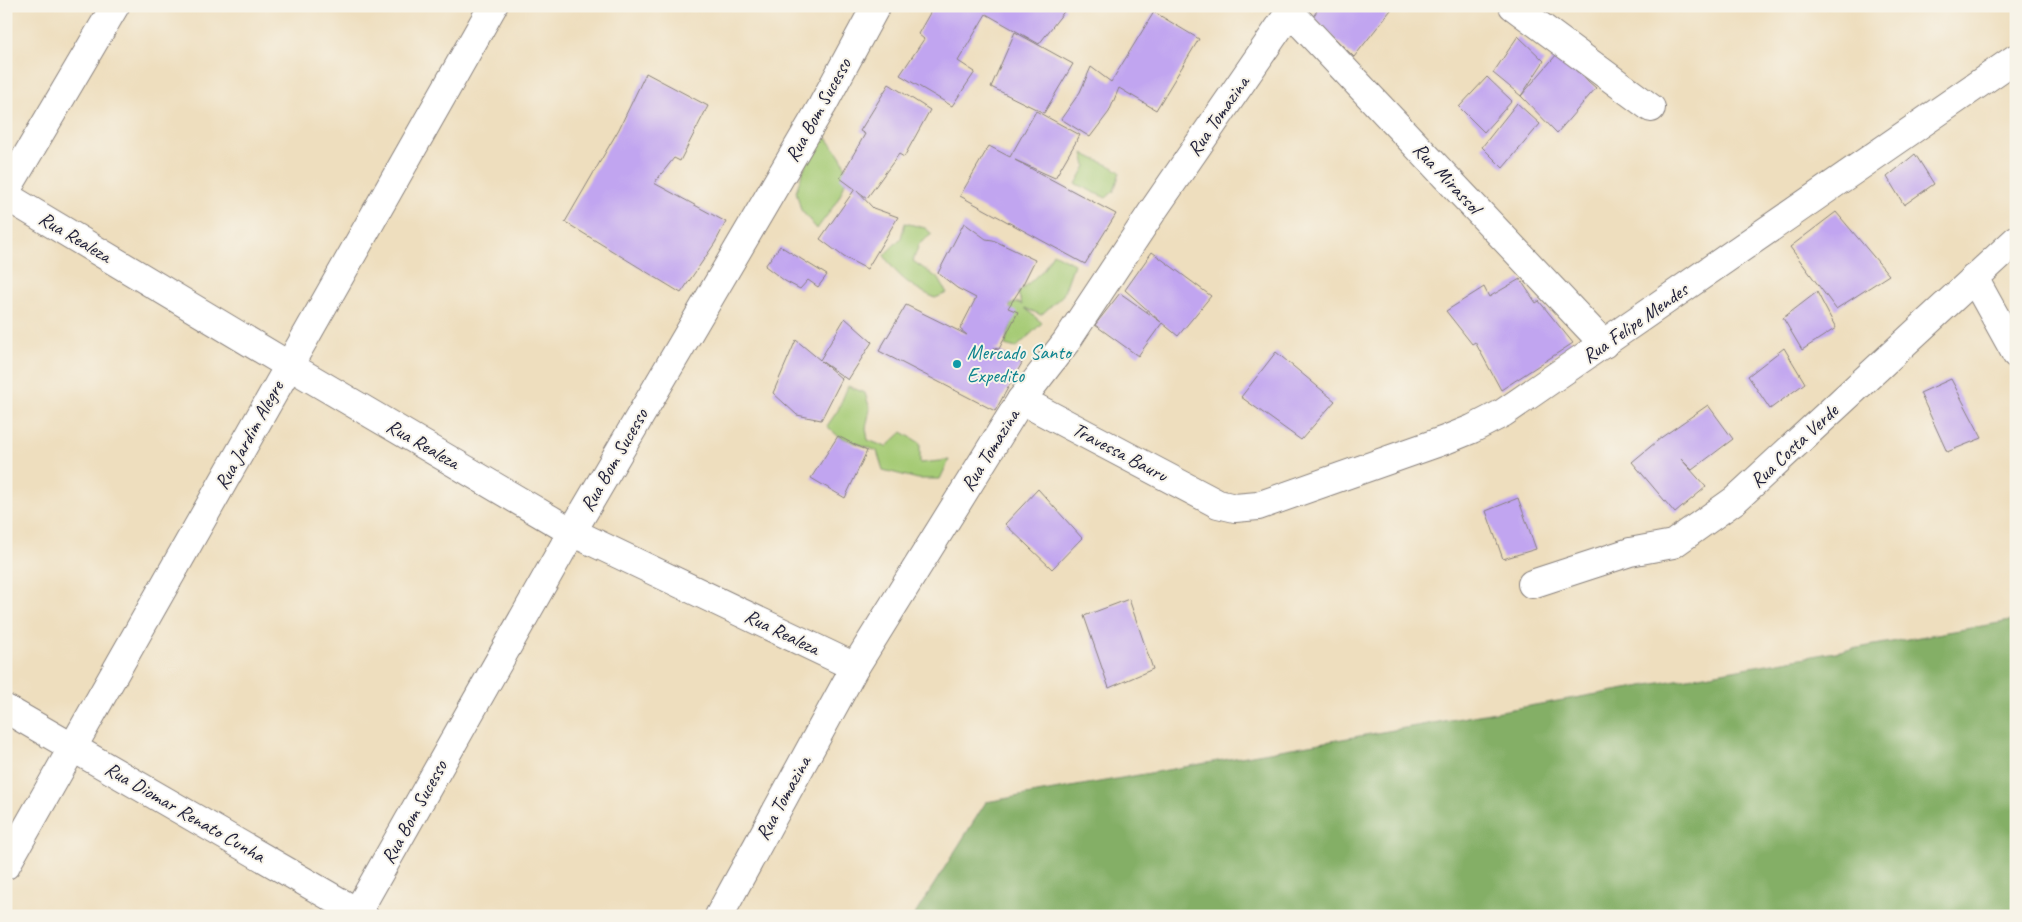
<svg xmlns="http://www.w3.org/2000/svg" width="2022" height="922" font-family="Caveat,sans-serif">
  <rect width="100%" height="100%" fill="#f7f3e8"/>
  <filter id="ink" filterUnits="userSpaceOnUse"><feTurbulence type="fractalNoise" baseFrequency=".02" numOctaves="2"/><feDisplacementMap in="SourceGraphic" scale="10" xChannelSelector="R" yChannelSelector="G"/><feConvolveMatrix kernelMatrix="1 2 1 2 8 2 1 2 1" color-interpolation-filters="sRGB"/></filter>
  <filter id="wash" filterUnits="userSpaceOnUse"><feTurbulence type="fractalNoise" baseFrequency=".0096" numOctaves="4" result="noise"/><feDisplacementMap in="SourceGraphic" scale="20" xChannelSelector="R" yChannelSelector="G"/><feGaussianBlur stdDeviation="1.12" result="paint"/><feColorMatrix in="noise" values="0 0 0 0 0 0 0 0 0 0 0 0 0 0 0 0 0 1.4 0 .05"/><feComposite in="paint" operator="in"/></filter>
  <g filter="url(#wash)">
    <rect width="100%" height="100%" fill="#eedebe"/>
    <g fill="#a5cb75" stroke="#647658">
      <path d="M827 138C832 145 839 153 843 161 854 186 830 210 817 229L801 210 796 191 813 144Z"/>
      <path d="M1083 153C1095 161 1109 163 1120 172L1114 191 1106 198 1076 184 1086 166Z"/>
      <path d="M905 223 925 228 932 234 919 244 913 261 939 279 947 293 935 298C913 288 896 276 884 255L901 238Z"/>
      <path d="M1053 253 1074 264 1063 295 1041 315 1025 308 1042 323 1016 348 1005 345 1007 336 1012 323 1010 305 1017 302 1022 305 1018 293 1043 270Z"/>
      <path d="M848 386 865 393 870 409 866 428 868 440 886 447 902 432 920 443V463L949 460 940 479H918L883 470 877 451 838 436 827 426 838 410Z"/>
    </g>
    <path fill="#84af66" stroke="#536850" d="M2016 620V916H914L986 802Z"/>
    <g id="blocks">
      <g fill="#c1a5f0">
        <path d="M934 6H1062L1066 9 1039 44 986 14 958 61 975 72 952 106 900 75 924 39 918 34Z"/>
        <path d="M1320 6H1394L1354 57 1313 17Z"/>
        <path d="M1154 12 1199 39 1156 110 1119 88 1109 112 1090 137 1061 119 1080 92 1091 67 1111 82Z"/>
        <path d="M1015 32 1073 64 1044 113 991 87Z"/>
        <path d="M1518 36 1544 61 1521 96 1557 54 1596 88 1557 133 1521 96 1493 73Z"/>
        <path d="M646 73 708 106 680 161 674 158 654 183 726 222 715 243 681 293 565 222 619 129Z"/>
        <path d="M1487 77 1512 101 1484 132 1459 107Z"/>
        <path d="M889 84 930 110 904 157 899 154 867 198 840 178 865 134 860 131Z"/>
        <path d="M1517 103 1540 124 1503 168 1482 147Z"/>
        <path d="M1036 111 1080 135 1055 178 1015 160 1116 214 1085 264 960 196 989 146 1010 157Z"/>
        <path d="M1915 154 1934 184 1904 205 1887 177Z"/>
        <path d="M855 189 873 208 898 217 867 269 844 257 820 239Z"/>
        <path d="M1836 212 1889 275 1836 309 1790 247Z"/>
        <path d="M964 223 986 239 993 240 1035 260 1021 288 1008 308 1018 312 999 349 993 348 1022 363 995 411 879 351 906 305 967 335 960 329 976 298 957 288 938 273Z"/>
        <path d="M780 246 827 275 818 287 808 280 800 289 785 281 765 266Z"/>
        <path d="M1152 252 1211 296 1178 336 1162 323 1138 356 1095 325 1120 293 1161 322 1125 290Z"/>
        <path d="M1520 279 1536 303 1539 301 1573 343 1501 390 1475 342 1472 344 1446 311 1484 287 1489 297Z"/>
        <path d="M1817 292 1836 328 1802 350 1783 318Z"/>
        <path d="M845 318 872 342 848 380 821 361 842 379 821 420 797 415 773 393 796 340 820 360Z"/>
        <path d="M1784 348 1805 383 1770 409 1748 376Z"/>
        <path d="M1276 352 1335 401 1301 440 1241 397Z"/>
        <path d="M1951 379 1982 438 1947 452 1920 393Z"/>
        <path d="M1708 405 1733 439 1692 470 1681 459 1706 487 1675 513 1632 462 1662 437Z"/>
        <path d="M838 436 867 451 845 498 811 478Z"/>
        <path d="M1038 489 1082 538 1052 569 1005 524Z"/>
        <path d="M1518 498 1536 549 1503 559 1486 511Z"/>
        <path d="M1129 599 1153 669 1109 688 1084 616Z"/>
      </g>
    </g>
  </g>
  <g filter="url(#ink)">
    <use href="#blocks" fill-opacity="0" stroke="#88807c" stroke-width="1"/>
    <g fill="none" stroke-linecap="round" stroke-linejoin="round">
      <defs>
        <g id="minor">
          <path d="M1513 6 1651 108"/>
          <path d="M1290 12 1604 344"/>
          <path d="M6 191 115 6"/>
          <path d="M6 196 288 365 572 532 855 667"/>
          <path d="M1974 278 2016 354"/>
          <path d="M1021 400 1218 504 1235 508 1258 506 1445 440 1472 429 1503 413 2016 58"/>
          <path d="M1532 584 1630 552 1673 544 1735 500 2016 240"/>
          <path d="M6 709 364 916"/>
          <path d="M6 865 493 6"/>
          <path d="M355 916 572 532 822 106 876 6"/>
          <path d="M719 916 855 667 1021 400 1066 342 1152 212 1294 6"/>
        </g>
      </defs>
      <use href="#minor" stroke="#88807c" stroke-width="30"/>
      <use href="#minor" stroke="#fff" stroke-width="28"/>
    </g>
  </g>
  <circle fill="#0f9aa8" stroke="#f7f3e8" stroke-width="2" cx="957" cy="364" r="5"/>
  <g text-anchor="middle" dominant-baseline="central" stroke-width="4" stroke-linejoin="round" paint-order="stroke">
    <g font-size="20" fill="#22223b" stroke="#f7f3e8">
      <text transform="translate(818 110) rotate(-61)">Rua Bom Sucesso</text>
      <text transform="translate(1218 116) rotate(-55)">Rua Tomazina</text>
      <text transform="translate(1447 178) rotate(47)">Rua Mirassol</text>
      <text transform="translate(75 237) rotate(31)">Rua Realeza</text>
      <text transform="translate(1635 323) rotate(-35)">Rua Felipe Mendes</text>
      <text transform="translate(249 435) rotate(-61)">Rua Jardim Alegre</text>
      <text transform="translate(423 444) rotate(30)">Rua Realeza</text>
      <text transform="translate(1794 446) rotate(-43)">Rua Costa Verde</text>
      <text transform="translate(990 450) rotate(-58)">Rua Tomazina</text>
      <text transform="translate(1120 452) rotate(28)">Travessa Bauru</text>
      <text transform="translate(614 460) rotate(-60)">Rua Bom Sucesso</text>
      <text transform="translate(782 632) rotate(26)">Rua Realeza</text>
      <text transform="translate(783 798) rotate(-61)">Rua Tomazina</text>
      <text transform="translate(185 812) rotate(30)">Rua Diomar Renato Cunha</text>
      <text transform="translate(414 812) rotate(-61)">Rua Bom Sucesso</text>
    </g>
    <g font-size="20" fill="#0d838f" stroke="#f7f3e8" text-anchor="start">
      <text x="967" y="352">Mercado Santo<tspan x="967" dy="23">Expedito</tspan></text>
    </g>
  </g>
  <rect width="2022" height="922" fill="none" stroke="#f7f3e8" stroke-width="25"/>
</svg>
